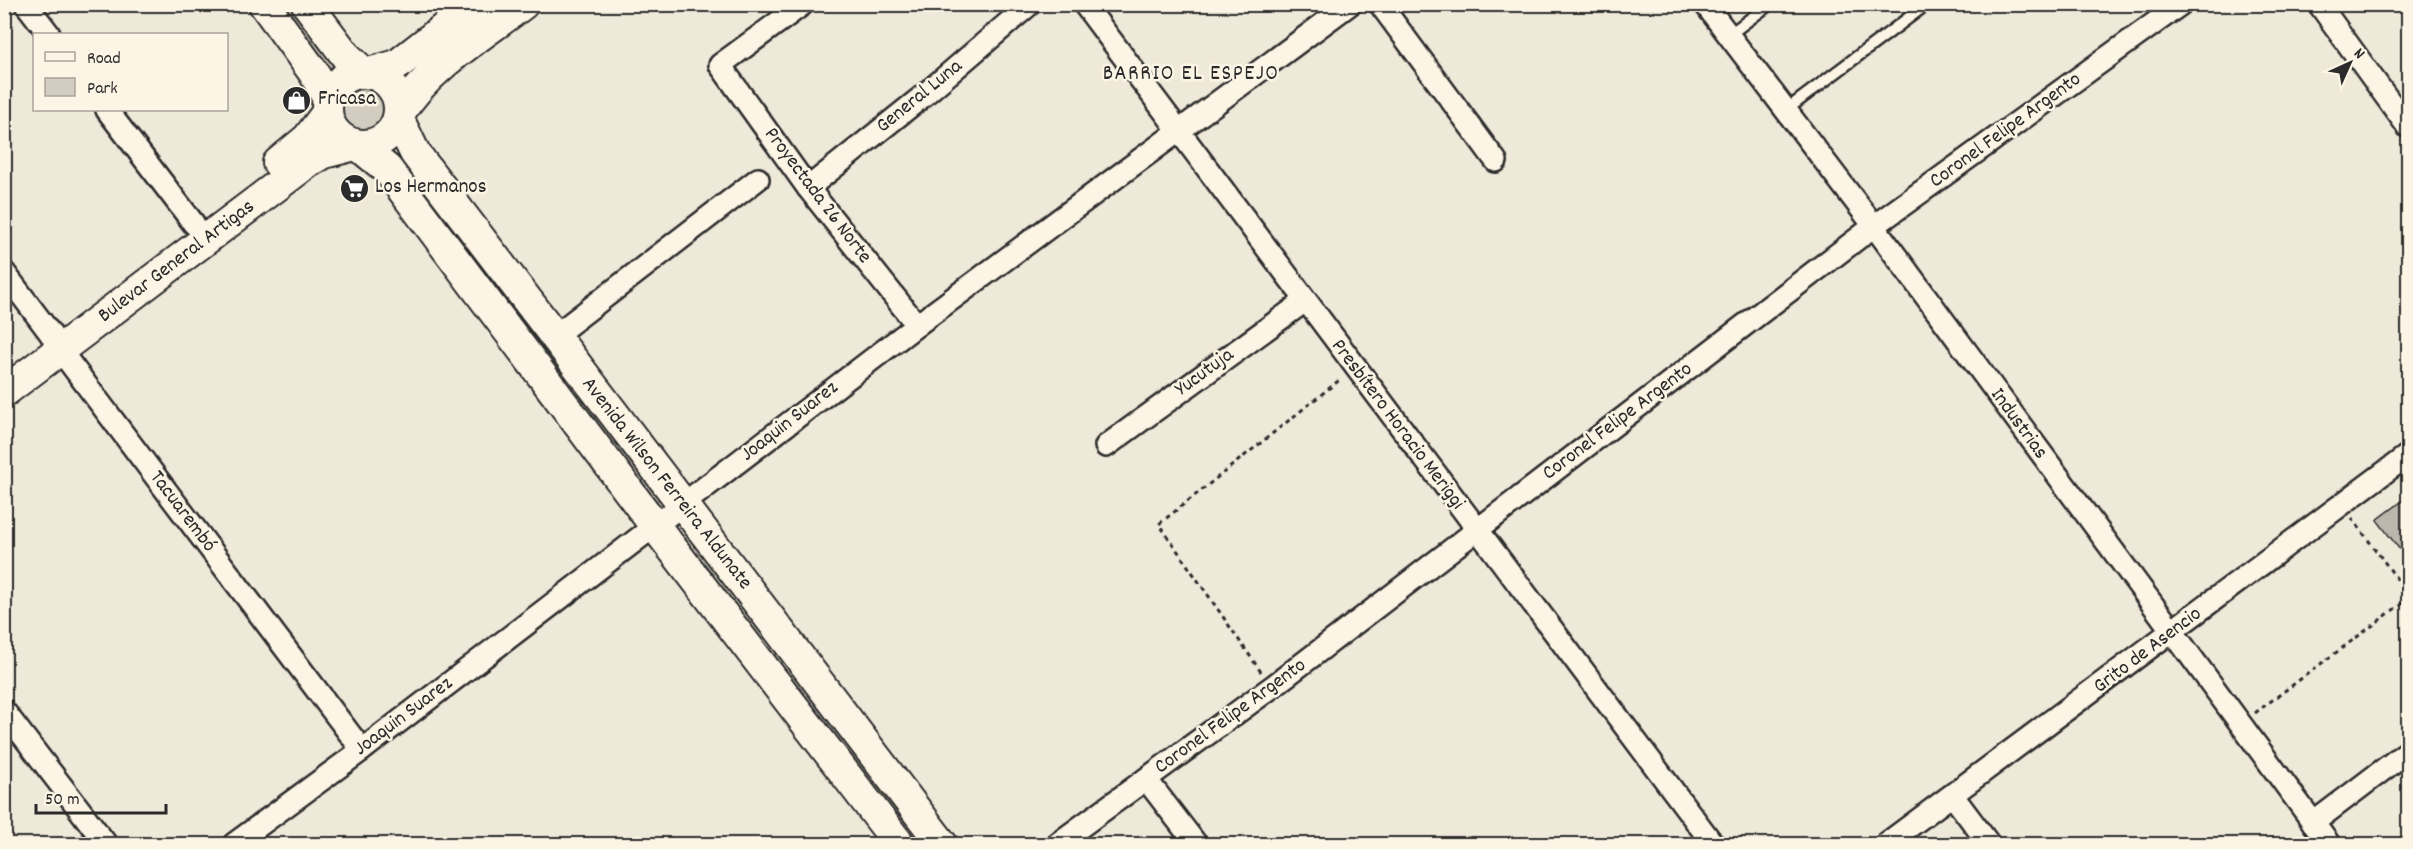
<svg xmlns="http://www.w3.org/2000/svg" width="2413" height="849" font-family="Dekko,sans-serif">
  <rect width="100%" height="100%" fill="#efe9da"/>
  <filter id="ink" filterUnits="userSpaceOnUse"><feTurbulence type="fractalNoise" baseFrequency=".0167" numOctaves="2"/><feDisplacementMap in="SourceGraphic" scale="12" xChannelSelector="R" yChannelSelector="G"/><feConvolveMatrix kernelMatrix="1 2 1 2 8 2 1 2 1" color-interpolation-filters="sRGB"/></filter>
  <g filter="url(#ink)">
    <g fill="#d2cdc0" stroke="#7e7c76" stroke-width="1.5">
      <path d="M277 5H294L335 64 332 68 328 69Z"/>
      <circle cx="363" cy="108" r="26"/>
      <path d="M408 158 663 496 655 503 399 164Z"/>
      <path d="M692 534 932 844H917L683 541Z"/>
    </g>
    <path fill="#bcb7ac" stroke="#2b2b2b" stroke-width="1.5" d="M2409 496V544L2400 550 2377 520Z"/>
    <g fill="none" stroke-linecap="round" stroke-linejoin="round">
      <defs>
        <g id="lane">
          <path d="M1730 34 1770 4"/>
          <path d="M1786 110 1927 4"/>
        </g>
        <g id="street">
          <path d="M26 4 49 34"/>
          <path d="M803 4 720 65 808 188 917 325"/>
          <path d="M1084 4 1713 844"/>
          <path d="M1380 4 1496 161"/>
          <path d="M1705 4 1874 226 2329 844"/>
          <path d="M2319 4 2408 127"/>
          <path d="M107 110 194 224"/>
          <path d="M808 188 923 96 1030 4"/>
          <path d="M4 272 50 333 60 350 362 750"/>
          <path d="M553 337 758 179"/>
          <path d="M1106 446 1305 301"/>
          <path d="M4 711 106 844"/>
          <path d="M1146 779 1196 844"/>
          <path d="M1953 796 1989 844"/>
          <path d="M2313 823 2408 751"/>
          <path d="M234 844 362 750 917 325 1350 4"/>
          <path d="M1057 844 1272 687 1874 226 2181 4"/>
          <path d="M1886 844 2408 455"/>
        </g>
        <g id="secondary">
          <path d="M264 4 314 73 328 99"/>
          <path d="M307 4 346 56 364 73"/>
          <circle cx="363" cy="109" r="36"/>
          <path d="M369 73 397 65 475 4"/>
          <path d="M399 114C428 67 480 37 523 4"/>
          <path d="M398 118 415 153 942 844"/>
          <path d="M359 146 387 169 655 526 899 844"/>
          <path d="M278 163 308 138 326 114"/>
          <path d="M4 392 307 163 324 153 355 145"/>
        </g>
      </defs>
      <use href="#lane" stroke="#2b2b2b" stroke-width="15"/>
      <use href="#street" stroke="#2b2b2b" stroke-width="26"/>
      <use href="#secondary" stroke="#2b2b2b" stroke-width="34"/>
      <g stroke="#2b2b2b" stroke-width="3" stroke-dasharray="4.5 4.5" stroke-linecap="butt">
        <path d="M1305 4 1310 11"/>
        <path d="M2404 480 2408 487"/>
        <path d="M2352 518 2408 594"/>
        <path d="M1261 672 1159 524 1342 378"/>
        <path d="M2255 713 2408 599"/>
      </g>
      <use href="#lane" stroke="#fcf5e5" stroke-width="10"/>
      <use href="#street" stroke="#fcf5e5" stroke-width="21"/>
      <use href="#secondary" stroke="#fcf5e5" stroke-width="30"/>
    </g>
  </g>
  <defs>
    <symbol id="shop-disc" viewBox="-11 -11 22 22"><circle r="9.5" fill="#2b2b2b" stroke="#fcf5e5"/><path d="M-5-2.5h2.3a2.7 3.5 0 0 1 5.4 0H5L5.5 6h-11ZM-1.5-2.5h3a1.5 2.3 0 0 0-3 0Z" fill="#fff"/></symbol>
    <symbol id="supermarket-disc" viewBox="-11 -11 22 22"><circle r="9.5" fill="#2b2b2b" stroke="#fcf5e5"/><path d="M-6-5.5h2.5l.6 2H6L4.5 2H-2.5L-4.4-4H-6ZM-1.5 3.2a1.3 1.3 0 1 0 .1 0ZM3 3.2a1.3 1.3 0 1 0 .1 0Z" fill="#fff"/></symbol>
  </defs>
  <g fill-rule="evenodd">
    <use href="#shop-disc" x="280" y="84" width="33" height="33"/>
    <use href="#supermarket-disc" x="338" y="172" width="33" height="33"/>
  </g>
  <g text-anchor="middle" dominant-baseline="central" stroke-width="5" stroke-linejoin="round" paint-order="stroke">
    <g font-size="21" fill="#2b2b2b" stroke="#fcf5e5">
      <text transform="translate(920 97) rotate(-39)">General Luna</text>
      <text transform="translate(2006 131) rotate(-36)">Coronel Felipe Argento</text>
      <text transform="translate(817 196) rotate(53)">Proyectada 26 Norte</text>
      <text transform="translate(177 262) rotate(-37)">Bulevar General Artigas</text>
      <text transform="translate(1205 373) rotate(-36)">Yucutuja</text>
      <text transform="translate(790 422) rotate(-38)">Joaquin Suarez</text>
      <text transform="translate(1618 422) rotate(-37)">Coronel Felipe Argento</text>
      <text transform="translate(2018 424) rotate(54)">Industrias</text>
      <text transform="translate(1397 425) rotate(53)">Presbítero Horacio Meriggi</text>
      <text transform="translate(666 484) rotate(52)">Avenida Wilson Ferreira Aldunate</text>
      <text transform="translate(182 512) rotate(53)">Tacuarembó</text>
      <text transform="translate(2148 651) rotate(-37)">Grito de Asencio</text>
      <text transform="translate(404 717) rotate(-37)">Joaquin Suarez</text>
      <text transform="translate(1231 717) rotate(-36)">Coronel Felipe Argento</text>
    </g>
    <g font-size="21" fill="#2b2b2b" stroke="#fcf5e5" text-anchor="start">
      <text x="318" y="100">Fricasa</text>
      <text x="375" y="188">Los Hermanos</text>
    </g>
    <g font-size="22" letter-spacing="1.5" fill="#2b2b2b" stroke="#fcf5e5">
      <text x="1191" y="74">BARRIO EL ESPEJO</text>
    </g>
  </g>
  <rect width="2413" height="849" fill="none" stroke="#fcf5e5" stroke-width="24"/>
  <rect x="12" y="12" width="2389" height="825" fill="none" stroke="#2b2b2b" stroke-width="2" filter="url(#ink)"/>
  <rect x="33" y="33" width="195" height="78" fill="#fcf5e5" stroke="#a8a49b" stroke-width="1.5"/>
  <rect x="45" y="52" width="30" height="9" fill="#fcf5e5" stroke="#a8a49b" stroke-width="1.5"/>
  <text x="87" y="63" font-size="18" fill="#2b2b2b">Road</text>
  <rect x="45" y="78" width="30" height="18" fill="#d2cdc0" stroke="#a8a49b" stroke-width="1.5"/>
  <text x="87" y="93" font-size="18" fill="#2b2b2b">Park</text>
  <g transform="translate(2350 63) rotate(45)" stroke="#fcf5e5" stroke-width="4.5" paint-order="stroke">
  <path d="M0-4.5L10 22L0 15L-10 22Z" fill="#2b2b2b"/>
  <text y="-9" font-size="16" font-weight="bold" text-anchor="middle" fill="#2b2b2b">N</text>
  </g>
  <path d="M36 804v9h130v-9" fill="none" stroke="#2b2b2b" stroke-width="3"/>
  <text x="45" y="804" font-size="18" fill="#2b2b2b" stroke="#fcf5e5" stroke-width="4.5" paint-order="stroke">50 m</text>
</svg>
